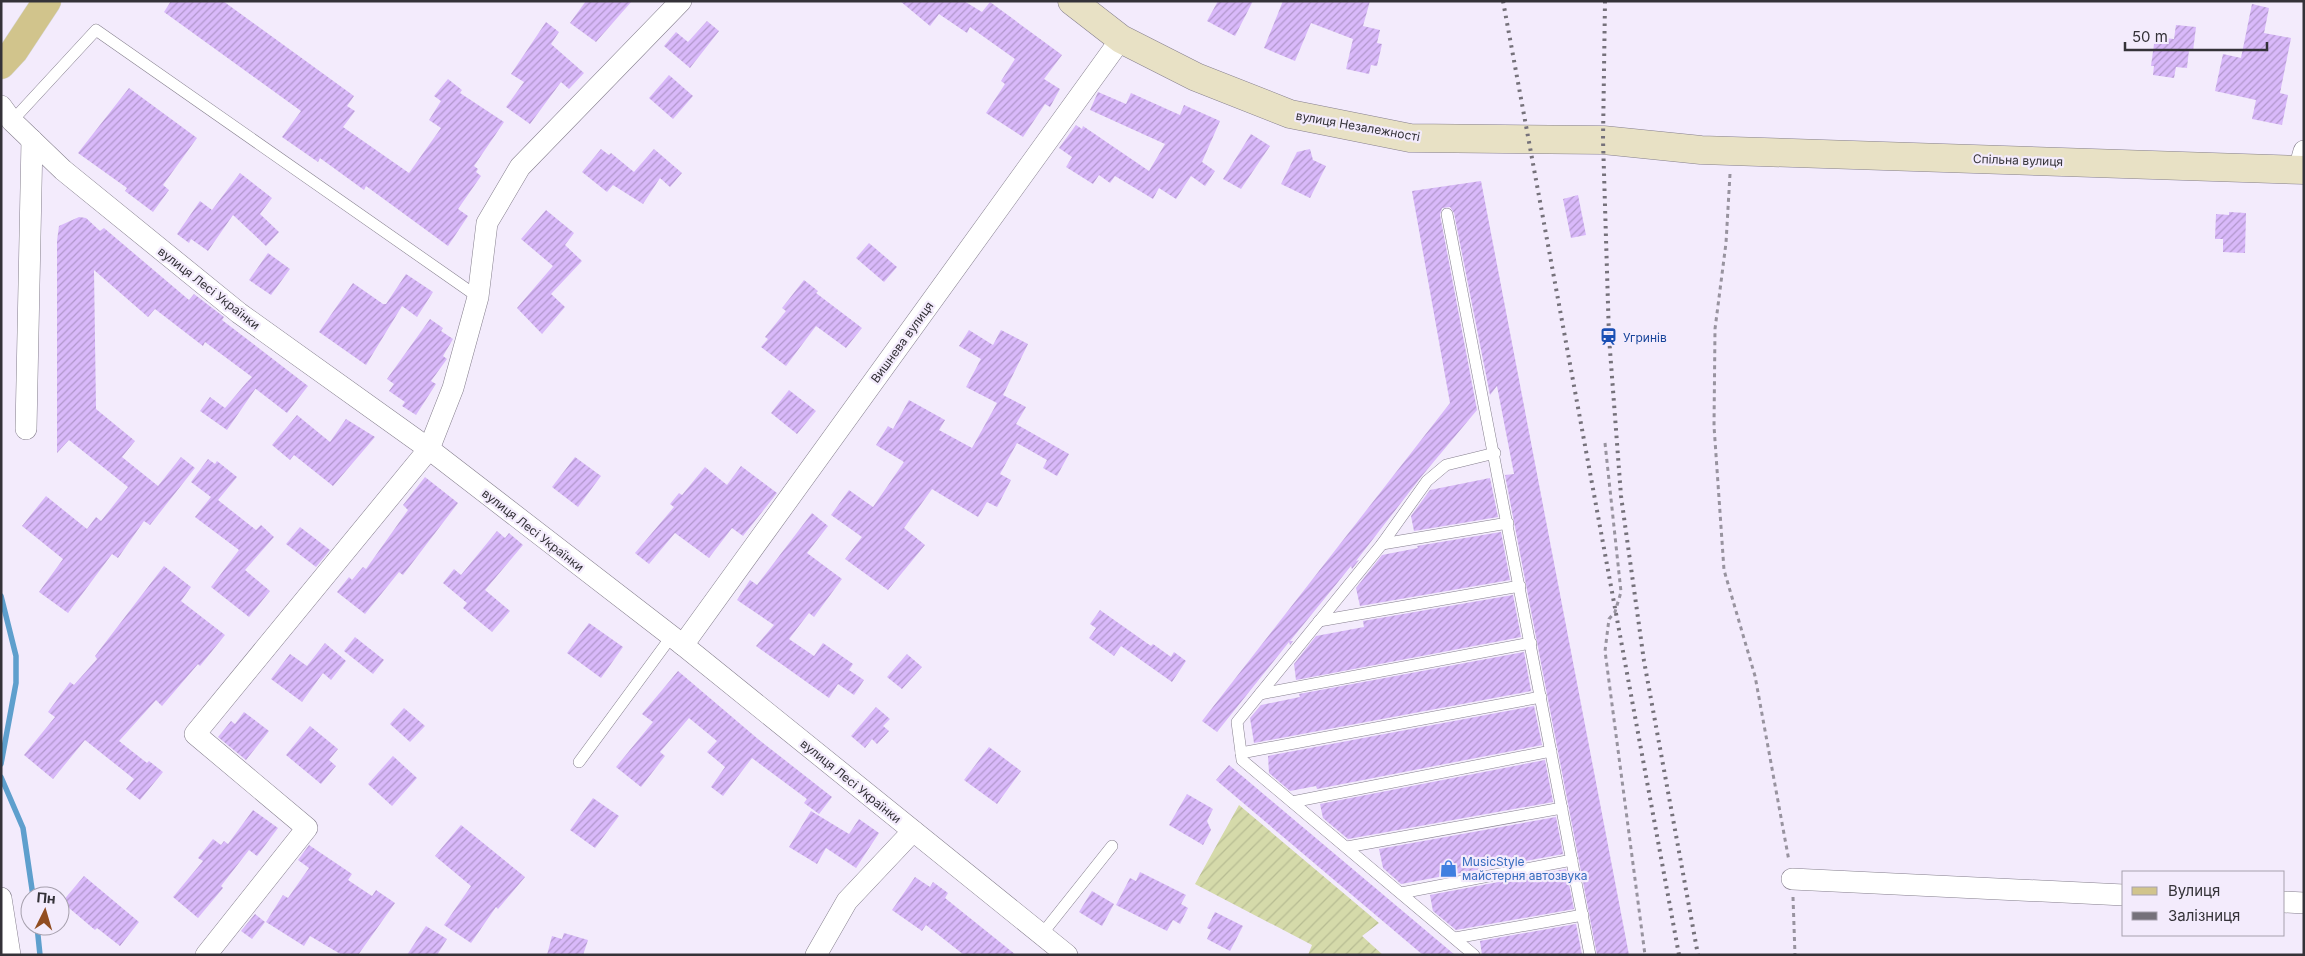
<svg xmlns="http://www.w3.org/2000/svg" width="2305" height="956" font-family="Inter,sans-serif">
  <defs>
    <pattern id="garden-furrows" width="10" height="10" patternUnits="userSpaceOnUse" patternTransform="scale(1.25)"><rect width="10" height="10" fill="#d5daaa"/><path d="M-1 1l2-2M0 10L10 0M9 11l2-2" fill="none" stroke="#b7bc93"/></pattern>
    <pattern id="building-hatch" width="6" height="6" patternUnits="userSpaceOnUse" patternTransform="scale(1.25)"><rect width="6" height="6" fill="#d9b9fa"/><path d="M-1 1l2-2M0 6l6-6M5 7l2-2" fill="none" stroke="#b197cb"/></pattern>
  </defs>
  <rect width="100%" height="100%" fill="#f3ebfc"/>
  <path fill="url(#garden-furrows)" d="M1239 805 1379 923 1362 936 1383 955H1308L1312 945 1195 884Z"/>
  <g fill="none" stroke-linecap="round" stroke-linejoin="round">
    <g stroke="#5e9fcd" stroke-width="5.5">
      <path d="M1 596 16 656V683L1 764"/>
      <path d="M1 777 23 828 33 896"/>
      <path d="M37 926 40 955"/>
    </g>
  </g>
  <g fill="url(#building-hatch)">
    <path d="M171 1H223L354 96 347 106 355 111 343 127 409 173 441 128 429 120 441 101 434 96 448 79 462 90 460 93 504 122 474 166 478 169 476 172 481 176 458 209 468 216 448 246 366 186 364 190 320 158 318 162 282 137 301 111 164 12Z"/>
    <path d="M586 1H632L596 42 570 23Z"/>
    <path d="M900 1H964L982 12 990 2 1062 55 1044 79 1060 89 1050 107 1045 104 1023 137 986 113 1005 84 1001 81 1015 59 970 27 967 33 939 14 930 26Z"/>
    <path d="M1218 1H1253L1235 36 1207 21Z"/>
    <path d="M1283 1H1370L1363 26 1380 30 1377 43 1382 44 1377 66 1371 65 1369 74 1346 69 1353 39 1311 23 1295 61 1264 48Z"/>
    <path d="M2252 4 2269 8 2264 33 2291 38 2280 93 2288 95 2282 125 2252 119 2256 100 2215 91 2223 54 2241 58Z"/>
    <path d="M707 21 719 31 690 68 664 46 676 32 688 42Z"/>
    <path d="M546 22 559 32 551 44 584 73 569 89 561 82 530 124 506 107 524 82 511 74Z"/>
    <path d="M2176 25 2196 27 2193 51 2189 50 2187 68 2176 67 2174 78 2153 75 2154 66H2151L2155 37 2174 39Z"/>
    <path d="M669 75 693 96 673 119 649 98Z"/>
    <path d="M129 88 197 138 163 185 169 190 153 212 125 191 127 188 78 153Z"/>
    <path d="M1098 92 1126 104 1131 93 1180 115 1184 105 1220 121 1202 162 1215 171 1205 186 1191 176 1176 199 1159 188 1153 199 1115 176 1110 183 1099 175 1093 184 1066 167 1072 157 1059 148 1076 125 1082 129 1083 126 1149 171 1165 144 1090 110Z"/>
    <path d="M1251 134 1270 146 1241 189 1223 179Z"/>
    <path d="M601 149 609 155 611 153 634 172 654 149 682 173 670 187 660 178 643 204 613 185 607 192 582 172Z"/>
    <path d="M1310 149 1313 160 1326 166 1310 198 1281 184 1297 152Z"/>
    <path d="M240 173 272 198 260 214 279 232 266 246 233 215 208 251 191 239 189 243 177 234 200 201 212 210Z"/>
    <path d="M1481 181 1629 955H1597L1505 475 1514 474 1497 386 1490 395 1454 213 1450 207 1442 208 1440 215 1477 410 1421 477 1356 561 1359 560 1352 569 1351 566 1290 641H1293L1290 645 1289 642 1217 732 1202 721 1450 403 1412 191Z"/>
    <path d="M1578 195 1586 235 1571 238 1563 199Z"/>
    <path d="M546 210 574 233 565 245 582 261 551 294 565 307 542 334 517 308 553 266 521 239Z"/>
    <path d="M2229 212 2246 213 2245 253 2223 252V239H2215L2216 214 2229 215Z"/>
    <path d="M79 217 86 218 100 231 104 228 189 300 194 294 224 317 222 320 308 386 287 413 247 382 252 377 205 342 203 346 155 309 148 317 94 270 96 409 135 441 122 457 158 486 181 457 195 468 150 525 144 521 118 558 112 554 68 613 39 592 63 559 22 526 46 496 87 529 96 517 101 521 128 487 69 440 57 453V241L59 226Z"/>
    <path d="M869 243 897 267 884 282 856 258Z"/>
    <path d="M268 253 290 269 271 295 249 280Z"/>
    <path d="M406 274 433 292 417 317 402 306 366 365 319 332 353 283 383 304H386Z"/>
    <path d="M804 280 818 291 816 293 862 328 846 348 816 326 786 366 761 347 768 339 765 337 786 311 782 308Z"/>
    <path d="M430 319 443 328 441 331 453 339 443 356 447 359 431 381 436 384 416 415 402 406 405 402 389 391 394 384 387 379Z"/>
    <path d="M969 330 993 345 1001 330 1028 344 1003 395 1026 407 1016 424 1069 454 1057 476 1043 468 1047 460 1017 443 1000 474 1011 480 997 507 987 502 978 517 932 489 904 528 925 545 888 590 845 559 862 537 831 515 849 490 873 507 904 462 876 445 888 426 893 429 909 400 945 420 939 430 972 448 997 403 966 387 981 359 959 346Z"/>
    <path d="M247 382 256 388 227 430 200 411 210 397 225 408Z"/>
    <path d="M789 390 816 411 797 434 771 413Z"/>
    <path d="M297 415 330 442 346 419 375 437 333 486 294 455 290 460 272 445Z"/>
    <path d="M575 457 601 476 578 507 552 487Z"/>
    <path d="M208 459 215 464 217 461 237 477 218 500 256 530 261 525 274 537 245 570 270 591 249 617 211 587 239 550 195 517 211 497 191 482Z"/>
    <path d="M741 466 777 493 743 536 732 528 709 558 675 533 649 564 635 553 674 507 670 504 679 493 682 495 705 467 727 485Z"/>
    <path d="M425 477 458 503 403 575 399 572 365 614 337 592 349 577 352 580 363 567 366 569 408 510 403 505Z"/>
    <path d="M1490 478 1498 517 1414 531 1411 516 1430 490Z"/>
    <path d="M812 513 828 526 807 553 842 579 814 617 809 613 789 639 814 656 823 643 853 664 849 670 864 680 854 695 838 684 829 698 756 646 774 625 737 600 750 580 757 585Z"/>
    <path d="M300 527 330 550 316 567 286 544Z"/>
    <path d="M497 531 505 538 509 533 523 545 485 590 510 611 492 632 463 608 467 603 443 583 454 569 461 575Z"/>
    <path d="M1501 532 1510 580 1360 606 1356 588 1382 555 1418 548 1417 546Z"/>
    <path d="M164 566 191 587 181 601 225 635 200 666 198 664 162 706 156 700 119 741 147 763 149 761 163 772 140 800 126 789 134 779 85 740 53 779 24 755 55 717 48 712 70 682 74 685 97 659 95 656Z"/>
    <path d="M1513 595 1521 637 1296 680 1294 664 1316 636 1364 627 1363 621Z"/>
    <path d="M1100 610 1151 646 1153 644 1171 657 1174 652 1186 661 1172 682 1121 646 1114 656 1089 638 1096 628 1090 624Z"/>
    <path d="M589 623 623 647 601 678 567 653Z"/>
    <path d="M355 637 384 660 373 674 344 651Z"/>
    <path d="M325 643 346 661 331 680 323 673 302 702 271 679 290 654 307 666Z"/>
    <path d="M1524 652 1531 691 1254 743 1250 718 1261 705 1300 697 1299 694Z"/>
    <path d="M907 654 922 667 902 689 887 677Z"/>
    <path d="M678 671 758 739 832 797 819 814 804 803 807 799 752 758 723 796 711 787 725 767 707 752 717 741 689 718 660 752 665 756 641 787 616 767 653 722 642 714Z"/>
    <path d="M1534 706 1542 745 1317 789 1316 786 1290 791 1269 773 1268 756Z"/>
    <path d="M876 707 890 719 883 726 889 731 877 744 872 739 865 748 851 736Z"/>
    <path d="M404 708 425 726 410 742 390 724Z"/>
    <path d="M244 712 269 731 246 760 218 737 231 721 235 724Z"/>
    <path d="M310 726 338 749 329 760 336 766 321 784 286 755Z"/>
    <path d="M989 747 1021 771 997 804 964 780Z"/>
    <path d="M393 756 417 778 392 806 368 784Z"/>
    <path d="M1545 760 1553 802 1348 839 1323 818 1320 804Z"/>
    <path d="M1229 765 1254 786 1455 955H1423L1216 780Z"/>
    <path d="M1187 794 1213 809 1207 821 1211 830 1203 845 1169 825Z"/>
    <path d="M593 798 619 816 595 848 570 830Z"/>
    <path d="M253 810 278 828 257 856 249 850 221 886 223 888 198 918 173 897 203 861 198 858 213 839 221 845 224 841 228 844Z"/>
    <path d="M811 811 849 834 859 819 879 833 856 868 826 848 817 864 789 847Z"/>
    <path d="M1556 817 1563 854 1401 884 1383 868 1379 849Z"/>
    <path d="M461 825 525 877 498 909 496 907 471 943 444 925 471 886 435 856Z"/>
    <path d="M309 845 352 874 348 880 372 896 376 890 395 903 358 955H342L310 936 304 946 266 922 283 895 288 898 309 868 298 860Z"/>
    <path d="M1566 869 1574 909 1456 930 1433 911 1430 895Z"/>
    <path d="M1140 872 1186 895 1181 904 1188 908 1180 924 1173 920 1167 931 1116 905 1130 878 1136 881Z"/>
    <path d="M84 876 139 922 120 946 97 928 95 930 62 902Z"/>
    <path d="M915 877 930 887 933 882 948 893 945 898 1016 955H964L926 925 922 931 892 910Z"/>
    <path d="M1092 891 1114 904 1102 926 1079 912Z"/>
    <path d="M1215 912 1243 926 1230 951 1207 939 1211 930 1207 928Z"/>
    <path d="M255 914 265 922 252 939 241 931Z"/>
    <path d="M1576 924 1582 955H1482L1480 941Z"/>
    <path d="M426 926 447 939 437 955H407Z"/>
    <path d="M564 933 588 940 583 955H547L552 936 562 939Z"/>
  </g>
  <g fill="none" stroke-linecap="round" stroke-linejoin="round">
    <defs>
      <g id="lane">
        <path d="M12 121 96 30 478 297"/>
        <path d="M1447 214 1590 955"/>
        <path d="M1382 544 1508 523"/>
        <path d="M1319 621 1520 586"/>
        <path d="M1260 694 1531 643"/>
        <path d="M1241 753 1541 697"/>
        <path d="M579 762 671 637"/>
        <path d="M1292 802 1551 751"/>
        <path d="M1347 847 1562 808"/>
        <path d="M1401 893 1572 860"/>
        <path d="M1042 934 1112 846"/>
        <path d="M1455 938 1583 915"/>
        <path d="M1474 955 1242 760 1237 722 1382 544 1427 481 1446 465 1495 453"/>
      </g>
      <g id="street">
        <path d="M1 106 12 121 63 170 239 313 429 449 683 645 1067 955"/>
        <path d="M2299 169 2304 151"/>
        <path d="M26 429 32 140"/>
        <path d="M683 645 1121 39"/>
        <path d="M1792 879 2124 895"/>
        <path d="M1 898 10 955"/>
        <path d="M2284 902 2304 903"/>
        <path d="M206 955 307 828 195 734 429 449 453 388 478 297 487 223 520 167 681 1"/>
        <path d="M816 955 847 901 913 831"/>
      </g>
      <path id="secondary" d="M1072 1 1121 39 1196 77 1290 114 1410 138 1603 140 1701 150 2304 170"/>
      <path id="primary" d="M1 65 14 51 47 1"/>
    </defs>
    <use href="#lane" stroke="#857f8d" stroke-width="12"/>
    <use href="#street" stroke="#857f8d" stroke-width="22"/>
    <use href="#secondary" stroke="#857f8d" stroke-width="29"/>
    <use href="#primary" stroke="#d6d6d7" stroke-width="29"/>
    <g stroke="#98939f" stroke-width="3" stroke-dasharray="4 4" stroke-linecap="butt">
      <path d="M1730 174 1726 243 1715 329 1714 426 1724 570 1755 676 1789 861"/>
      <path d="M1605 443 1621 592 1615 612 1609 619 1605 651 1645 955"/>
      <path d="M1793 897 1795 955"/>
    </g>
    <use href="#lane" stroke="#fff" stroke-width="11"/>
    <use href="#street" stroke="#fff" stroke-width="21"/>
    <use href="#secondary" stroke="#e8e1c5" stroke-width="28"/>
    <use href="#primary" stroke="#d1c48c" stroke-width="28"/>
    <g stroke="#75717a" stroke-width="4" stroke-dasharray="2.5 5" stroke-linecap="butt">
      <path d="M1503 1 1679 955"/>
      <path d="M1605 1 1603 140 1609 337 1621 496 1644 661 1698 955"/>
    </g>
  </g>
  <defs>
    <symbol id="station-bare" viewBox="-9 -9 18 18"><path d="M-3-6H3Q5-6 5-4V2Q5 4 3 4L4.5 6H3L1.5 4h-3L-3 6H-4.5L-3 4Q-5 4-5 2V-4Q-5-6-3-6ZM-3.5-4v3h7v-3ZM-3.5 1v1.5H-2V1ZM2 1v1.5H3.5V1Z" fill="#1a4fb4" stroke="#f3ebfc" stroke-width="2.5" paint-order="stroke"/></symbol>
    <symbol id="shop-bare" viewBox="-9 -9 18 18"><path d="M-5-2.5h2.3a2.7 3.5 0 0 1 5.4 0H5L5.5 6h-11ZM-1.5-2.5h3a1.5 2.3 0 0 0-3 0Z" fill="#3f7fe0" stroke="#f3ebfc" stroke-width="2.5" paint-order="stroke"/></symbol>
  </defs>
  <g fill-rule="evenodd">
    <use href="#station-bare" x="1596" y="324" width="25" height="25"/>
    <use href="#shop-bare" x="1436" y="856" width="25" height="25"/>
  </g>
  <g text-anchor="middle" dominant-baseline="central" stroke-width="4.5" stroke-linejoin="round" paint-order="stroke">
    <g font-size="12" fill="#343238" stroke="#f3ebfc">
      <text transform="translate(1358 126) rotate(10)">вулиця Незалежності</text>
      <text transform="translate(2018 160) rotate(2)">Спільна вулиця</text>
      <text transform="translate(209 288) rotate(38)">вулиця Лесі Українки</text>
      <text transform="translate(902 342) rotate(-54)">Вишнева вулиця</text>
      <text transform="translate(533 530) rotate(38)">вулиця Лесі Українки</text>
      <text transform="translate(851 781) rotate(39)">вулиця Лесі Українки</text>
    </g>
    <g font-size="12" fill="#164399" stroke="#f3ebfc" text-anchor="start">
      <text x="1623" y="337">Угринів</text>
    </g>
    <g font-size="12" fill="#366cbe" stroke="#f3ebfc" text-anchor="start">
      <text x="1462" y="861">MusicStyle<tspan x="1462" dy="14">майстерня автозвука</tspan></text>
    </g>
  </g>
  <rect width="2305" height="956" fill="none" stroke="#343238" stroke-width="5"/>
  <rect x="2122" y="871" width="162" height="65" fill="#f3ebfc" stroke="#a7a1ae"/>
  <rect x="2132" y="887" width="25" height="8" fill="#d1c48c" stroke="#a7a1ae"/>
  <text x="2168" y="896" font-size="15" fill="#343238">Вулиця</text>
  <rect x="2132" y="912" width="25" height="8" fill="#75717a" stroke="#a7a1ae"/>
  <text x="2168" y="921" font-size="15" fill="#343238">Залізниця</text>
  <g transform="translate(45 911) rotate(5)"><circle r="24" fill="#f3ebfc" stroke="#a7a1ae"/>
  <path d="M0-4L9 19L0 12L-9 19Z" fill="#914d21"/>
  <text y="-8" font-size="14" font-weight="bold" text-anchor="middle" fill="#343238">Пн</text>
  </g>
  <path d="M2125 42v8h142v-8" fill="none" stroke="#343238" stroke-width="2.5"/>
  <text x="2132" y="42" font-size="15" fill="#343238" stroke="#f3ebfc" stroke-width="4" paint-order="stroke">50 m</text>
</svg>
